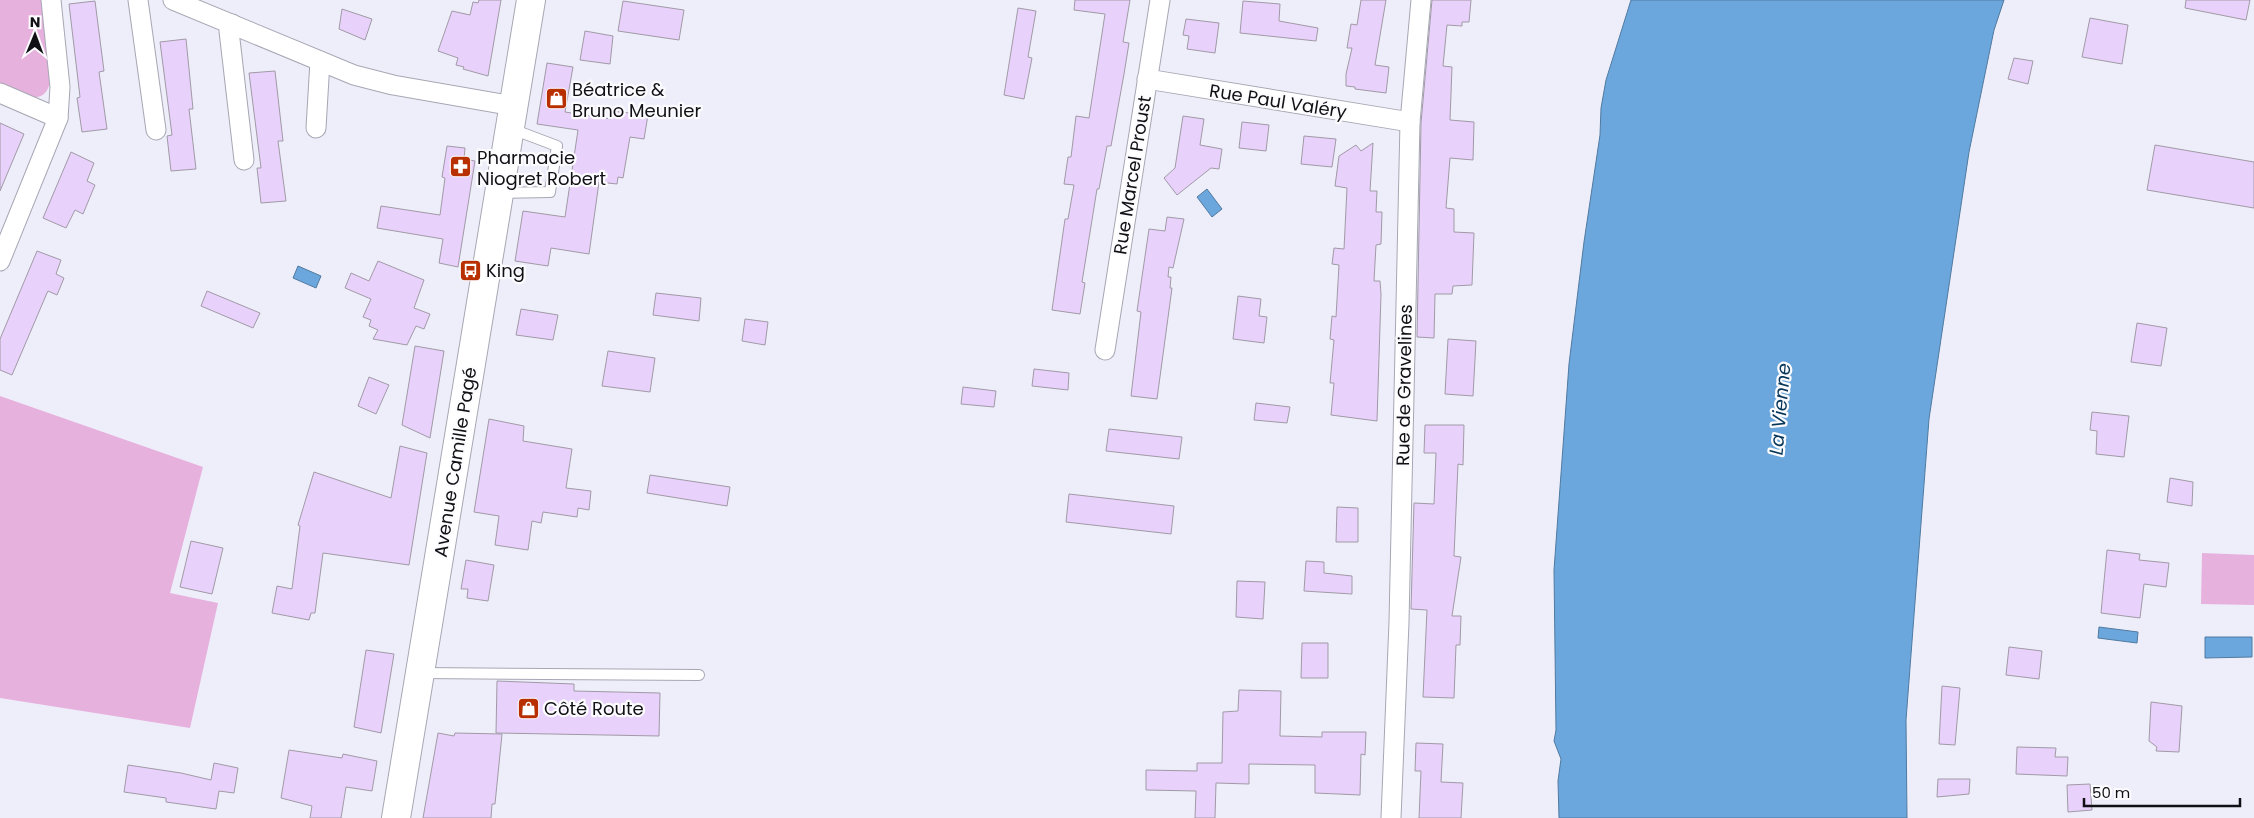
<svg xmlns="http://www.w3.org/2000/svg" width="2254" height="818" font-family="Poppins,sans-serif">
  <rect width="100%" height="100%" fill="#eeeefb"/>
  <g fill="#e7b1de">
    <path d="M0 0H43L51 78C46 111 20 93 0 85Z"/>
    <path d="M0 396 203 467 170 593 218 603 190 728 0 698Z"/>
    <path d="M2202 553 2254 555V605L2201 604Z"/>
  </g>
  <g fill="#6ba7dc" stroke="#507aa0">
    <path d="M1631 0H2004L1994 30 1969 152 1929 419 1906 720 1907 818H1559L1558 781 1561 759 1554 741 1556 730 1554 570 1569 364 1584 242 1600 135 1601 108 1606 80Z"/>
    <path d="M1207 189 1222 209 1212 217 1197 197Z"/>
    <path d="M298 266 321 276 316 288 293 278Z"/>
    <path d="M2099 627 2138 632 2137 643 2098 638Z"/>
    <path d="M2205 637H2252V657L2205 658Z"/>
  </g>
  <g fill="#e8d1fa" stroke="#a19aa6">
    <path d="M479 0H501L488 76 463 69 464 67 456 65 458 58 438 51 452 11 470 15 473 2 478 3Z"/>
    <path d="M1075 0H1130L1123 42 1129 43 1124 74 1111 146H1107L1099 189H1097L1082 282 1085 283 1080 314 1052 310 1065 219H1068L1074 185 1064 184 1068 157H1071L1076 116 1089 118 1105 14 1074 10Z"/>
    <path d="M1361 0H1386L1375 65 1389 67 1386 93 1355 89V87L1346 86V74L1352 48H1347L1351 24 1357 25Z"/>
    <path d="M1432 0H1471L1469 22H1462V26L1447 25 1443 66 1452 67 1450 120 1474 122 1473 160 1450 158 1446 208 1454 209V232L1474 233 1472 285 1453 286 1452 294H1435L1434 338 1417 337 1421 123Z"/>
    <path d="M2186 0H2250L2246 20 2185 8Z"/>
    <path d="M95 1 104 71 99 72 107 129 82 132 77 98 80 97 69 4Z"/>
    <path d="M623 1 684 10 679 40 618 31Z"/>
    <path d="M1243 1 1280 4 1279 21 1318 28 1316 41 1240 33Z"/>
    <path d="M1018 8 1036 11 1028 57 1032 58 1024 99 1004 95Z"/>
    <path d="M342 9 372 19 365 40 339 29Z"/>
    <path d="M2090 18 2128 25 2122 64 2082 57Z"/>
    <path d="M1186 19 1219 23 1215 53 1187 49 1189 36 1183 35Z"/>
    <path d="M585 31 613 36 610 64 580 60Z"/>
    <path d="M186 39 193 109H189L196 169 171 171 167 136 172 135 160 42Z"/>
    <path d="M2014 58 2033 61 2028 84 2008 79Z"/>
    <path d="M547 63 573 67 565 112 611 119 612 111 648 115 644 139 630 137 623 178 618 177 617 184 599 182 589 254 551 248 548 266 515 261 523 211 565 217 578 130 537 124Z"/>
    <path d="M275 71 283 141H278L286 201 261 203 257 168H261L249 73Z"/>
    <path d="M1183 116 1204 119 1200 145 1222 149 1219 169 1211 168 1177 195 1164 178 1175 168Z"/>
    <path d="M1242 122 1269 125 1266 151 1239 148Z"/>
    <path d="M0 123 24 134 0 191Z"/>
    <path d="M1304 136 1336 139 1332 167 1301 164Z"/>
    <path d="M1373 143 1370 191H1377L1376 212H1382L1381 244 1376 245 1374 281H1380L1381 294 1377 421 1331 415 1334 383H1330L1334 340 1330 339 1332 316 1336 317 1339 265 1332 264 1334 248 1344 249 1347 188 1335 186 1339 156 1356 145 1361 151Z"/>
    <path d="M2155 145 2254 162V208L2147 190Z"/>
    <path d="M447 146 465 148 464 159 475 161 458 267 439 263 443 239 377 228 381 206 440 215 445 178 442 177Z"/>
    <path d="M71 152 94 163 87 181 95 185 83 214 75 210 66 228 43 218Z"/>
    <path d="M1167 217 1184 219 1173 268 1169 267 1168 277H1171L1170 288H1172L1157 399 1131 396 1141 312 1137 311 1149 229 1165 231Z"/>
    <path d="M37 251 61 260 56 274 64 278 57 295 48 291 47 293 12 375 0 370V339Z"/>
    <path d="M378 261 424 280 414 308 430 314 424 329 416 326 407 345 373 339 378 330 369 326 371 320 363 317 371 299 345 288 351 273 369 281Z"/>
    <path d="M207 291 260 313 253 328 201 306Z"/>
    <path d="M656 293 701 298 699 321 653 315Z"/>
    <path d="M1238 296 1261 299 1259 316 1267 317 1264 343 1233 339Z"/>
    <path d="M521 309 558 315 553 340 516 335Z"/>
    <path d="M745 319 768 322 765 345 742 341Z"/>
    <path d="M2137 323 2167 328 2161 366 2131 362Z"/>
    <path d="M1448 339 1476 341 1473 396 1445 394Z"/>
    <path d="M415 346 444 351 430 438 402 425Z"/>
    <path d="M608 351 655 358 650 392 602 386Z"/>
    <path d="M1034 369 1069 373 1068 390 1032 386Z"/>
    <path d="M369 377 389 385 376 414 358 406Z"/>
    <path d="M963 387 996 391 994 407 961 404Z"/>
    <path d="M1256 403 1290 407 1287 423 1254 420Z"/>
    <path d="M2092 412 2129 416 2124 457 2096 454 2097 431 2090 430Z"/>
    <path d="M489 419 524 426 523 441 572 449 566 488 591 491 589 510 578 508 577 517 543 512 541 523 532 521 528 550 495 545 499 516 474 512Z"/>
    <path d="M1425 425H1464L1463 465 1458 464 1454 556 1461 557 1452 616H1461L1460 645H1456L1454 698 1423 697 1427 610 1411 609 1414 503 1434 504 1436 453H1424Z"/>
    <path d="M1109 429 1182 437 1179 459 1106 451Z"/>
    <path d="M400 446 427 453 409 565 323 553 315 613H311L309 620 272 613 277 586 292 589 300 526 298 525 314 472 391 498Z"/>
    <path d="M650 475 730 487 727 506 647 493Z"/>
    <path d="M2170 478 2193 482 2192 506 2167 502Z"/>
    <path d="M1069 494 1174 506 1171 534 1066 522Z"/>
    <path d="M1337 507 1358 508V542H1336Z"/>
    <path d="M191 541 223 548 212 594 180 587Z"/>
    <path d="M2107 550 2140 554 2139 560 2169 563 2166 587 2144 584 2140 618 2101 613Z"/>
    <path d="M466 560 494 565 488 601 467 598 468 589H461Z"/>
    <path d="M1306 561 1324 562V573L1352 576V594L1304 591Z"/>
    <path d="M1237 581 1265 582 1263 619 1236 617Z"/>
    <path d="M1302 643H1328V678H1301Z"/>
    <path d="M2009 647 2042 651 2039 679 2006 675Z"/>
    <path d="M366 650 394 654 381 733 354 727Z"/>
    <path d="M497 681 574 684V691L660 693 659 736 496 733Z"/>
    <path d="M1942 686 1960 688 1955 745 1939 744Z"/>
    <path d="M1239 690 1281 691 1280 736 1322 737V732H1366L1365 755 1361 754 1360 795 1315 793V765L1249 764V784L1216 783 1215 818H1195L1196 791 1146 790V770L1197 771V763H1222L1223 712 1238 711Z"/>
    <path d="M2151 702 2182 706 2179 752 2156 751 2157 747 2149 741Z"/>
    <path d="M438 733 454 736 455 733 502 734 495 804H492L491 818H423Z"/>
    <path d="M1416 743 1443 744 1441 782 1463 783 1461 818H1419L1421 771H1415Z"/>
    <path d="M2017 747 2056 748 2055 757H2068L2067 776 2016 774Z"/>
    <path d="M289 750 342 758 343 754 377 761 372 791 346 787 341 818H310L312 806 281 798Z"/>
    <path d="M214 763 238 768 234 793 219 791 216 809 166 802V798L124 792 128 765 181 773 211 780Z"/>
    <path d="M1938 779H1970L1969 794 1937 797Z"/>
    <path d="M2090 784 2092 810 2068 812 2067 785Z"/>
  </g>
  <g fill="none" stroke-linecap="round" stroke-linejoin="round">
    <defs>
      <g id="lane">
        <path d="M500 193 550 192 557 146 512 129"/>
        <path d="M421 673 699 675"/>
      </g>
      <g id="street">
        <path d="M138 0 156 130"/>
        <path d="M173 0 354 75 393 85 514 106"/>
        <path d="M232 24 229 31 244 160"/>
        <path d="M1147 79 1410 122"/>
        <path d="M0 93 58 118"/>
        <path d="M316 128 320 61"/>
        <path d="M0 261 58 118 60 87 51 0"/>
        <path d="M1105 350 1160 0"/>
        <path d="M1391 818 1399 622 1410 122 1421 0"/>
      </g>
      <path id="primary" d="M396 818 531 0"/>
    </defs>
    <use href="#lane" stroke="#a7a7b4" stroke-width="12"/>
    <use href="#street" stroke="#a7a7b4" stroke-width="21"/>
    <use href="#primary" stroke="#a7a7b4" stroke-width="30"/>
    <use href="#lane" stroke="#fff" stroke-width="10"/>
    <use href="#street" stroke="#fff" stroke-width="19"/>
    <use href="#primary" stroke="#fff" stroke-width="28"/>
  </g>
  <defs>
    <symbol id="shop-square" viewBox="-11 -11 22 22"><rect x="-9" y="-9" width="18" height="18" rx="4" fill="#b93000" stroke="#fcfcff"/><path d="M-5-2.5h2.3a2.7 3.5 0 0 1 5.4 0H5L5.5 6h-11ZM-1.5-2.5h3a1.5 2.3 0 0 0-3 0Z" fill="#fff"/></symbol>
    <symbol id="pharmacy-square" viewBox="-11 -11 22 22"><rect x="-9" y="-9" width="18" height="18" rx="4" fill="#b93000" stroke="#fcfcff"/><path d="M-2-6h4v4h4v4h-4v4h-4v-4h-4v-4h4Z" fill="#fff"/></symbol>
    <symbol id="bus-square" viewBox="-11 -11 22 22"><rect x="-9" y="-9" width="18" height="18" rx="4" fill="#b93000" stroke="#fcfcff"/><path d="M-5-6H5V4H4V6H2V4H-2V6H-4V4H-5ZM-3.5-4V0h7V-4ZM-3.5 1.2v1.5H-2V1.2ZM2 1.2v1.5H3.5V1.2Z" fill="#fff"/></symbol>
  </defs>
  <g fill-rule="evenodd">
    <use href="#shop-square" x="544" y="86" width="25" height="25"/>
    <use href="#pharmacy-square" x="448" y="154" width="25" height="25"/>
    <use href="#bus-square" x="458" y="258" width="25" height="25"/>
    <use href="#shop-square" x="516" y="696" width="25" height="25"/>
  </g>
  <g text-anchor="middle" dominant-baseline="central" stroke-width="4.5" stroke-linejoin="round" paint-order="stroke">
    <g font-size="18" fill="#101015" stroke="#fcfcff" text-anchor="start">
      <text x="572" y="89">Béatrice &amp;<tspan x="572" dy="21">Bruno Meunier</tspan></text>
      <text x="477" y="157">Pharmacie<tspan x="477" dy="21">Niogret Robert</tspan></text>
      <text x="486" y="270">King</text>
      <text x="544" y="708">Côté Route</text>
    </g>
    <g font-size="18" fill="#101015" stroke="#fcfcff">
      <text transform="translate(1278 101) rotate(9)">Rue Paul Valéry</text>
      <text transform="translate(1132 175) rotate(-81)">Rue Marcel Proust</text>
      <text transform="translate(1404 385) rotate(-89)">Rue de Gravelines</text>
      <text transform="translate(455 462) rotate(-81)">Avenue Camille Pagé</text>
    </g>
    <g font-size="19" font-style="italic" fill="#063658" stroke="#fcfcff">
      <text transform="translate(1780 409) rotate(-85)">La Vienne</text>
    </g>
  </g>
  <g transform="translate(35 35) rotate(1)" stroke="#fcfcff" stroke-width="4" paint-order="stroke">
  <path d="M0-4L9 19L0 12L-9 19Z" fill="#101015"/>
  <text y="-8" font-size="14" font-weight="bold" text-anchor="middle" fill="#101015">N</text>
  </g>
  <path d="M2084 798v8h156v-8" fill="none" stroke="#101015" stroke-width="2.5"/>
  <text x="2092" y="798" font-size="15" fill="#101015" stroke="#fcfcff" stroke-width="4" paint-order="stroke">50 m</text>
</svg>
